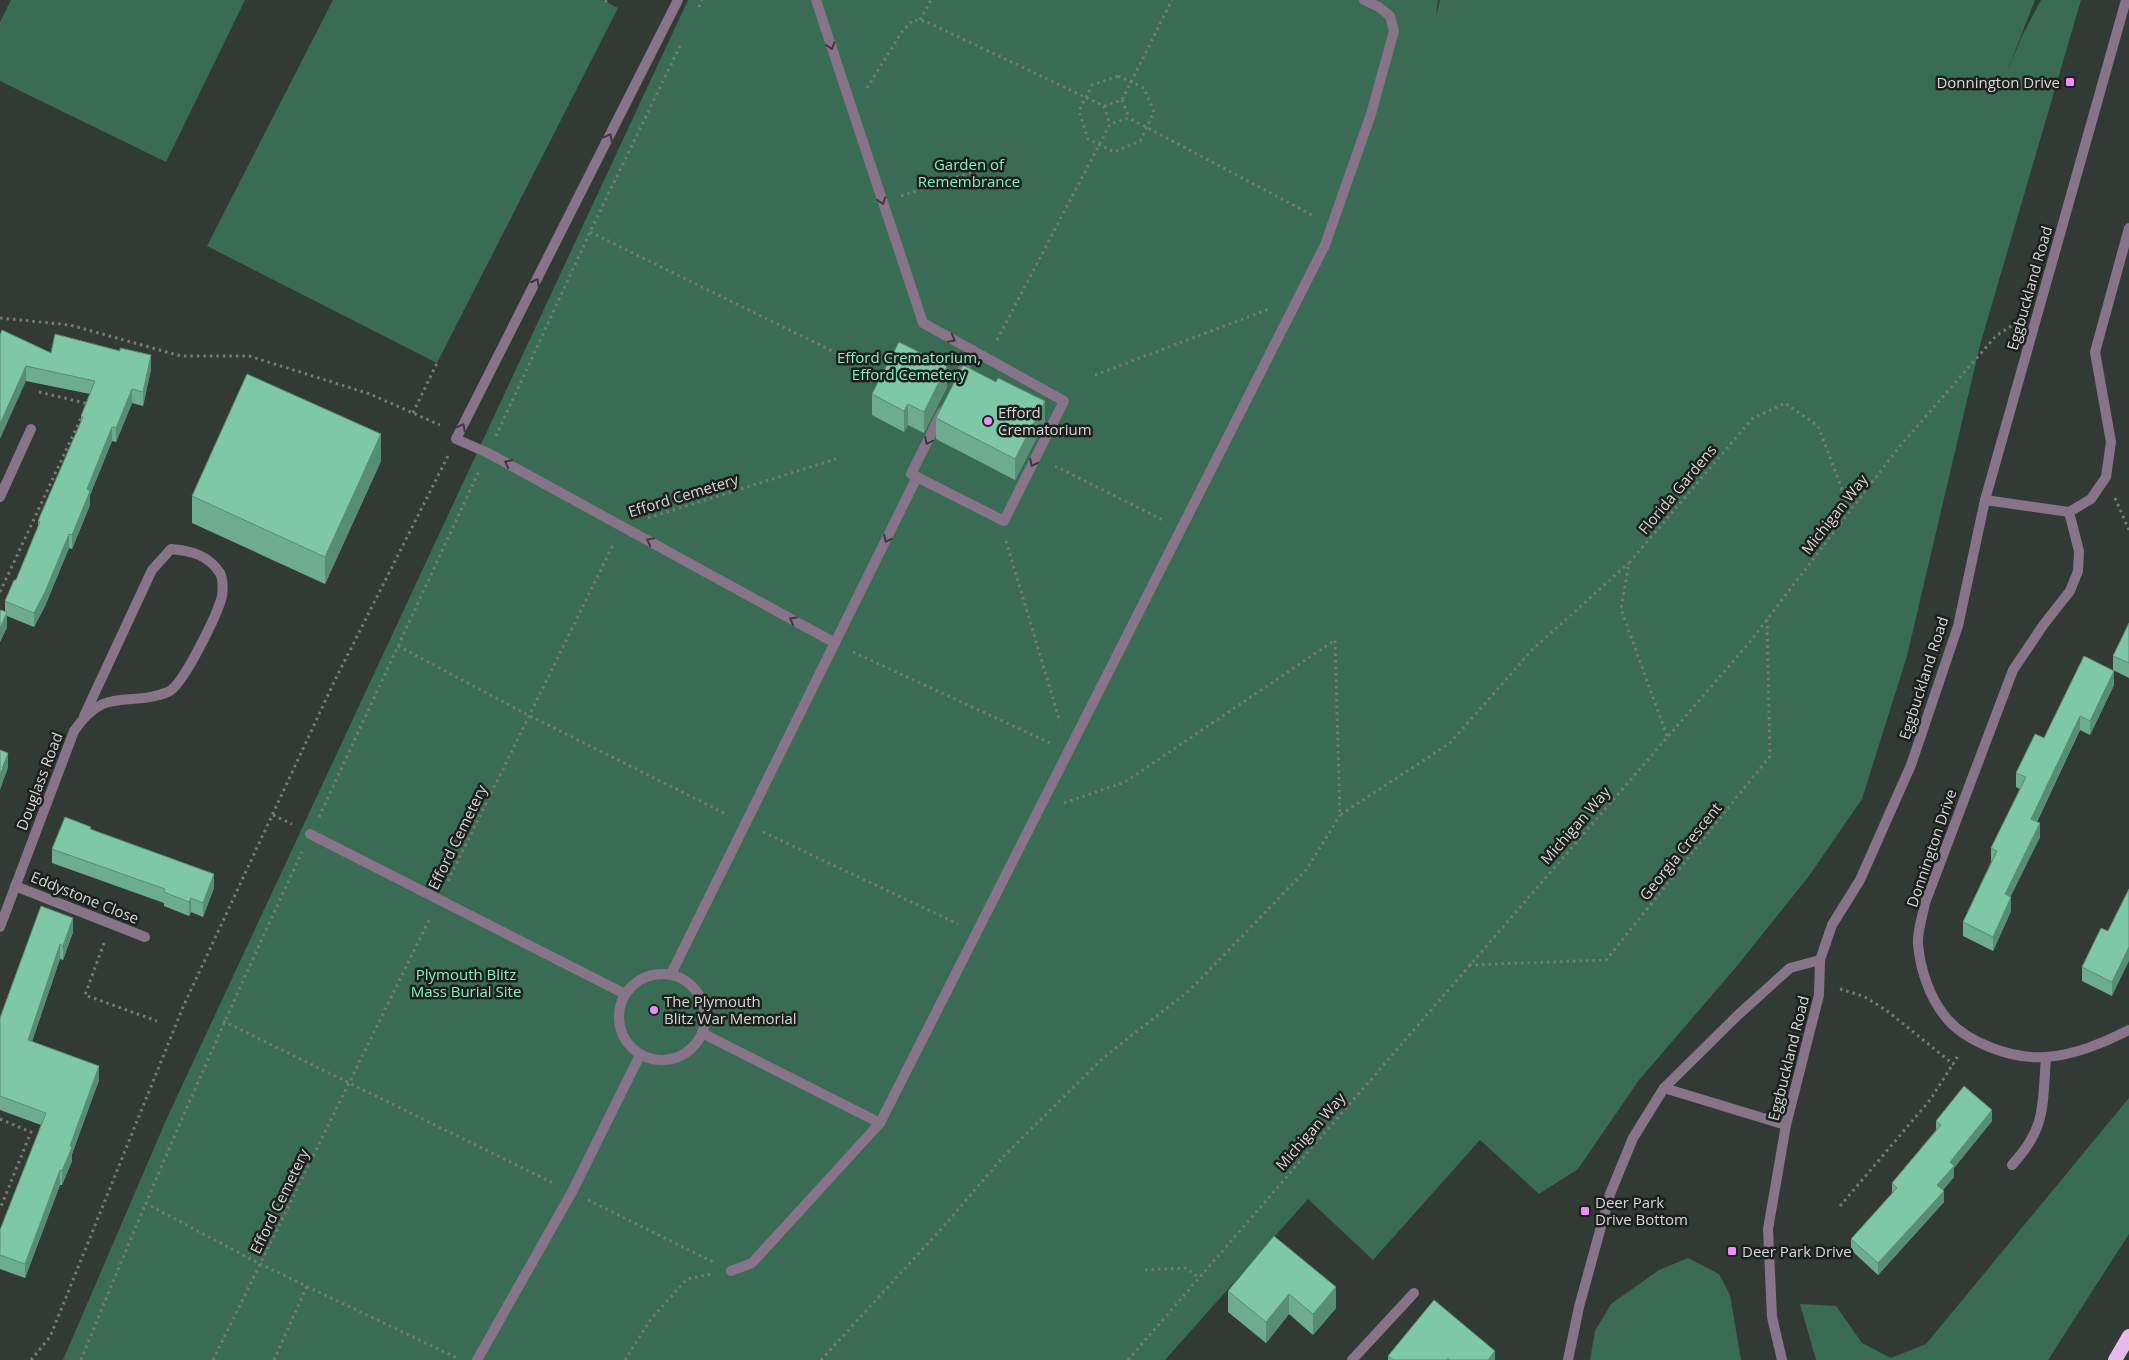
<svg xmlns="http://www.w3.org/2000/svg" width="2129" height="1360" font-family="'Open Sans',sans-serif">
  <rect width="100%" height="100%" fill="#323a36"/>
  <g fill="#396b55">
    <path d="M11 0H245L166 162 0 81V22Z"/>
    <path d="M333 0H602L618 8 437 363 207 246Z"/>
    <path d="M688 0H1438L1436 16 1440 0H2035L2006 74 2022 36 2041 0H2081L1980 345 1907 656 1862 799 1809 876 1737 966 1639 1080 1578 1169 1539 1194 1480 1140 1373 1260 1308 1199 1165 1360H63L167 1118Z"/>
    <path d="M2129 1098V1234L2048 1360H1816L1800 1304 1836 1306 1862 1343 1891 1358 1926 1344Z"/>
    <path d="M1688 1258 1719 1274 1730 1295 1741 1360H1590L1595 1331 1611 1304 1659 1270Z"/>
  </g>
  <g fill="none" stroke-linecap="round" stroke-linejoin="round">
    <g stroke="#757b78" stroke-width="3" stroke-dasharray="2.5 4" stroke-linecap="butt">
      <path d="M605 2 607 0"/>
      <path d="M699 7 702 0"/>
      <path d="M920 20 931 0"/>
      <path d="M1118 76 1144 88 1154 112 1140 141 1114 152 1088 139 1079 111 1092 85Z"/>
      <path d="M867 88 901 33 913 20 925 21 1104 106 1110 124"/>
      <path d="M1122 100 1129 118"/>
      <path d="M1104 106 1122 100 1172 0"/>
      <path d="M901 196 971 172"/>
      <path d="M590 232 875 372"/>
      <path d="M0 318 70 325 181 356H249L370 394 440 425"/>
      <path d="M997 340 1110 124 1129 118 1314 216"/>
      <path d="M1095 375 1269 309"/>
      <path d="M39 392 89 404"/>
      <path d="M413 413 437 363"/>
      <path d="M496 436 590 232 680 46"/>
      <path d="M1055 466 1163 520"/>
      <path d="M2115 498 2129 530"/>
      <path d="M648 518 836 459"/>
      <path d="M1006 541 1060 722"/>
      <path d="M0 592 82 416"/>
      <path d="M398 646 530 716 728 815"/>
      <path d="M853 652 1050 743"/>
      <path d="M1667 736 1621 609 1629 563 1752 419 1785 403 1818 426 1850 510"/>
      <path d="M1064 803 1125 782 1335 640 1340 815 1450 743 1533 649 1629 563"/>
      <path d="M273 815 292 824"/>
      <path d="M319 817 479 471"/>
      <path d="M763 832 958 924"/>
      <path d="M448 881 614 543"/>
      <path d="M104 943 85 995 157 1021"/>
      <path d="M1469 965 1606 960 1770 756 1767 619"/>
      <path d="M1840 989 1863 996 1886 1010 1953 1064 1959 1054"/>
      <path d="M223 1021 553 1183"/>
      <path d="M0 1119 31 1132 0 1209"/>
      <path d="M588 1200 713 1262"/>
      <path d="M145 1203 260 1264 457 1358"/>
      <path d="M1840 1206 1930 1100 1953 1064"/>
      <path d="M1145 1270 1186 1268 1198 1277"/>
      <path d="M31 1360 50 1337 183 1007 334 682 448 456"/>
      <path d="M81 1360C150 1189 224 1020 302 852"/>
      <path d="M213 1360 430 918"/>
      <path d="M274 1360 307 1286"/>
      <path d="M625 1360 651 1319 687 1279 711 1274"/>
      <path d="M821 1360 943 1227 1003 1157 1104 1057 1190 990 1307 869 1340 815"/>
      <path d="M1128 1360 1749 643 1899 447 1996 336 2014 324"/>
    </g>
    <g stroke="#887489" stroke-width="10">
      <path d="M678 0 456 439 488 453 835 643"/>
      <path d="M960 376 973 350"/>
      <path d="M917 477 911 474 942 412"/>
      <path d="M74 731C106 684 129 708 168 692 183 686 218 613 222 596 223 591 223 578 220 573 208 555 192 551 171 549L152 570 84 716"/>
      <path d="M310 834 625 994"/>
      <circle cx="662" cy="1017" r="43"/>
      <path d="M671 974 917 477 1004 521 1064 401 923 323 816 0"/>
      <path d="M702 1033 880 1123"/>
      <path d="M2012 1165C2047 1127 2042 1106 2046 1058"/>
      <path d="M731 1271 752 1263 880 1123 1325 245 1371 114 1394 31 1390 16 1379 7 1364 0"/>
      <path d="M477 1360 572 1192 640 1055"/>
    </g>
    <g stroke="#887489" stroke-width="10">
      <path d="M0 497 31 429"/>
      <path d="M1985 500 2069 512 2091 499 2106 477 2111 442 2095 352 2129 228"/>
      <path d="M2069 512 2079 551 2078 571 2070 591 2044 624 2013 670 1925 903C1923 915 1917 931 1918 944 1920 968 1929 996 1944 1015 1964 1042 2013 1060 2046 1057 2075 1055 2103 1043 2129 1030"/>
      <path d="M15 886 145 937"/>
      <path d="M0 927 74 731"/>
      <path d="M1664 1088 1786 1125"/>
      <path d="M1352 1360 1414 1293"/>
      <path d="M1568 1360 1579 1307 1610 1194 1633 1138 1664 1088 1738 1015 1790 968 1820 960"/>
      <path d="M1782 1360 1772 1317 1768 1229 1786 1125 1819 995 1820 960 1832 925 1860 880 1911 765 1958 626 1985 500 2126 0"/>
    </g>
    <path stroke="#e6baea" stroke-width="14" d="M2115 1360 2129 1336"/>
  </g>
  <g fill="#6dac90">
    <path d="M0 335 51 353 151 369 143 406 132 403 116 442 112 441 90 495V505L72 549 69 548 45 606 34 627 7 616V627L0 642V610L5 612V601L16 580 38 526V521L81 421V416L90 394 26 381Z"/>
    <path d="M996 382 1045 422 1015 480 936 439V418Z"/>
    <path d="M947 387 924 433 908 425 904 432 872 415V394Z"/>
    <path d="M381 461 325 584 192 523V496Z"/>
    <path d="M2129 623V678L2113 670V656Z"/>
    <path d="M2114 685 2090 735 2080 730 2037 822 2040 837 2010 897 2011 911 1993 951 1963 936V922L1991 862V848L2020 789 2016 787V773Z"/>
    <path d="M91 829 214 888 203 917 191 912 189 916 164 906V903L52 863V849Z"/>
    <path d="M2129 889 2112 996 2082 981V967L2108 931Z"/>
    <path d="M41 906 73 932 63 960 60 959 32 1041 99 1080 72 1154V1161L62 1185H60L25 1278 0 1269V1230L41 1125 0 1110V1018Z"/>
    <path d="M1936 1121H1992L1954 1168V1177L1943 1190 1944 1202 1878 1275 1851 1250V1239L1892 1194V1183L1936 1130Z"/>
    <path d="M1336 1287V1308L1313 1335 1289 1314 1266 1343 1228 1312V1291Z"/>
    <path d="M1388 1356 1495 1360H1388Z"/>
  </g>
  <g fill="#598c75">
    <path d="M151 355V369L143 406V392Z"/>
    <path d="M26 366V381L0 439V424Z"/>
    <path d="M947 366V387L924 433V412Z"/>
    <path d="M132 389V403L116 442V428Z"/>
    <path d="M1045 401V422L1015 480V459Z"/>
    <path d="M908 404V425L904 432V411Z"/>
    <path d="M112 427V441L90 495V505L72 549V535L87 489Z"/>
    <path d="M381 434V461L325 584V557Z"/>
    <path d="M69 534V548L45 606 34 627V613Z"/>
    <path d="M7 612V627L0 642V628Z"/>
    <path d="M2114 671V685L2090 735V721Z"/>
    <path d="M2080 716V730L2031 833V819Z"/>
    <path d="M8 753V768L0 790V775Z"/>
    <path d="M2040 823V837L2005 908V894Z"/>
    <path d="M214 874V888L203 917V903Z"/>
    <path d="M2011 897V911L1993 951V937Z"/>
    <path d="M191 898V912L189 916V902Z"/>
    <path d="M73 918V932L63 960V946Z"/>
    <path d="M60 944V959L28 1054V1040Z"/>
    <path d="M2129 947V961L2112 996V982Z"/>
    <path d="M99 1066V1080L72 1154V1161L62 1185V1171L70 1146Z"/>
    <path d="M1992 1110V1121L1954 1168V1177L1937 1196V1185L1950 1162Z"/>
    <path d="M60 1170V1185L25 1278V1264Z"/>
    <path d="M1944 1191V1202L1878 1275V1263Z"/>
    <path d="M1336 1287V1308L1313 1335V1314Z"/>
    <path d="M1289 1294V1314L1266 1343V1322Z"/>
    <path d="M1495 1351V1360H1488Z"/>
  </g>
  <g fill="#7fc8a7" stroke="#598c75">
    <path d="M2 330 51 353 55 334 120 351V348L151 355 143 392 132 389 116 428 112 427 87 489 90 491 72 535 69 534 45 592 34 613 5 601 14 580H16L40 522 38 521 83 417 81 416 95 381 26 366 0 424V335Z"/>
    <path d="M899 342 947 366 924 412 908 404 904 411 872 394Z"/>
    <path d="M963 365 996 382 998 378 1045 401 1015 459 936 418Z"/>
    <path d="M247 374 381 434 325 557 192 496Z"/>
    <path d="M0 610 7 612 0 628Z"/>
    <path d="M2129 623V663L2113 656Z"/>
    <path d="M2084 656 2114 671 2090 721 2080 716 2031 819 2040 823 2005 894 2011 897 1993 937 1963 922 1997 851 1991 848 2026 777 2016 773 2035 734 2044 738Z"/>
    <path d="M0 750 8 753 0 775Z"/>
    <path d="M65 817 91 827 90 829 214 874 203 903 191 898 189 902 164 892 165 889 52 849Z"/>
    <path d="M2129 889V947L2112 982 2082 967 2101 928 2108 931Z"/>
    <path d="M41 906 73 918 63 946 60 944 28 1040 99 1066 70 1146 72 1147 62 1171 60 1170 25 1264 0 1255V1230L46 1113 0 1096V1018Z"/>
    <path d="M1964 1086 1992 1110 1950 1162 1954 1166 1937 1185 1944 1191 1878 1263 1851 1239 1897 1188 1892 1183 1941 1125 1936 1121Z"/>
    <path d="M1274 1236 1336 1287 1313 1314 1289 1294 1266 1322 1228 1291Z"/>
    <path d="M1434 1300 1495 1351 1488 1360H1450L1448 1358 1447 1360H1393L1388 1356Z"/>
  </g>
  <defs><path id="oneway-chevron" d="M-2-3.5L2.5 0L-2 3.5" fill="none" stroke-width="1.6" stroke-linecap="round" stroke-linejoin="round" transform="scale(1.25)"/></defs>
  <g stroke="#3d393e">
    <use href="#oneway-chevron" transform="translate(831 46) rotate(72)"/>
    <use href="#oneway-chevron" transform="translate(609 137) rotate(-63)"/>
    <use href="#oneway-chevron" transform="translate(882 201) rotate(72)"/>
    <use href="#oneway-chevron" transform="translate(536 282) rotate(-63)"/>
    <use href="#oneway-chevron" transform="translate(952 339) rotate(28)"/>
    <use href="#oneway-chevron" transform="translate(462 427) rotate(-63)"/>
    <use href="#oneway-chevron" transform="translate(928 441) rotate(116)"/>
    <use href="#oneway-chevron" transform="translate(508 463) rotate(-152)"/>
    <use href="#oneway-chevron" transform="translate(1033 463) rotate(117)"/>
    <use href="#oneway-chevron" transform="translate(887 539) rotate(116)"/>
    <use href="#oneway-chevron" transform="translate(650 541) rotate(-151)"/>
    <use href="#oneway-chevron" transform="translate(793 620) rotate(-151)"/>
  </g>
  <g fill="#ee8cf8" stroke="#1d201e" stroke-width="2">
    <rect x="2065" y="77" width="10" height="10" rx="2.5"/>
    <circle cx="988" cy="421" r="5"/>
    <circle cx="654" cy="1010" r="5"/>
    <rect x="1580" y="1206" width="10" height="10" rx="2.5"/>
    <rect x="1727" y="1246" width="10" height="10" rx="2.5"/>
  </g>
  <g text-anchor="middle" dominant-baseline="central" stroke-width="5" stroke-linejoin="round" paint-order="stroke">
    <g font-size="15" fill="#d4d8d6" stroke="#1d201e" text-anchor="start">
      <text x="2060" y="82" text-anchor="end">Donnington Drive</text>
      <text x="998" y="412">Efford<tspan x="998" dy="17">Crematorium</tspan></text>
      <text x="664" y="1001">The Plymouth<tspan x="664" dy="17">Blitz War Memorial</tspan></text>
      <text x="1595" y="1202">Deer Park<tspan x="1595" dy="17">Drive Bottom</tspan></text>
      <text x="1742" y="1251">Deer Park Drive</text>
    </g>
    <g font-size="15" fill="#85eec1" stroke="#1d201e">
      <text x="969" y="164">Garden of<tspan x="969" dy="17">Remembrance</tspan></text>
      <text x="909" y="357">Efford Crematorium,<tspan x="909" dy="17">Efford Cemetery</tspan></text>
      <text x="466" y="974">Plymouth Blitz<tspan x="466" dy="17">Mass Burial Site</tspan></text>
    </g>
    <g font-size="15" fill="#d4d8d6" stroke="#1d201e">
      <text transform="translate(2029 288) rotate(-74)">Eggbuckland Road</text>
      <text transform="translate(1677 489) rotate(-50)">Florida Gardens</text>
      <text transform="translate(683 495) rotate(-17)">Efford Cemetery</text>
      <text transform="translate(1834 514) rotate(-52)">Michigan Way</text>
      <text transform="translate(1923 678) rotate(-72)">Eggbuckland Road</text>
      <text transform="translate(39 781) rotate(-69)">Douglass Road</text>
      <text transform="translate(1575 825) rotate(-49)">Michigan Way</text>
      <text transform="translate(457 837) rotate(-64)">Efford Cemetery</text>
      <text transform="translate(1931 848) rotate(-71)">Donnington Drive</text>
      <text transform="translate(1680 851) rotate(-51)">Georgia Crescent</text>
      <text transform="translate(85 897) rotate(22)">Eddystone Close</text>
      <text transform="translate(1788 1058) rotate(-76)">Eggbuckland Road</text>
      <text transform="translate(1310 1131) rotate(-49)">Michigan Way</text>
      <text transform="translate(279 1201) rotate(-64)">Efford Cemetery</text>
    </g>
  </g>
</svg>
